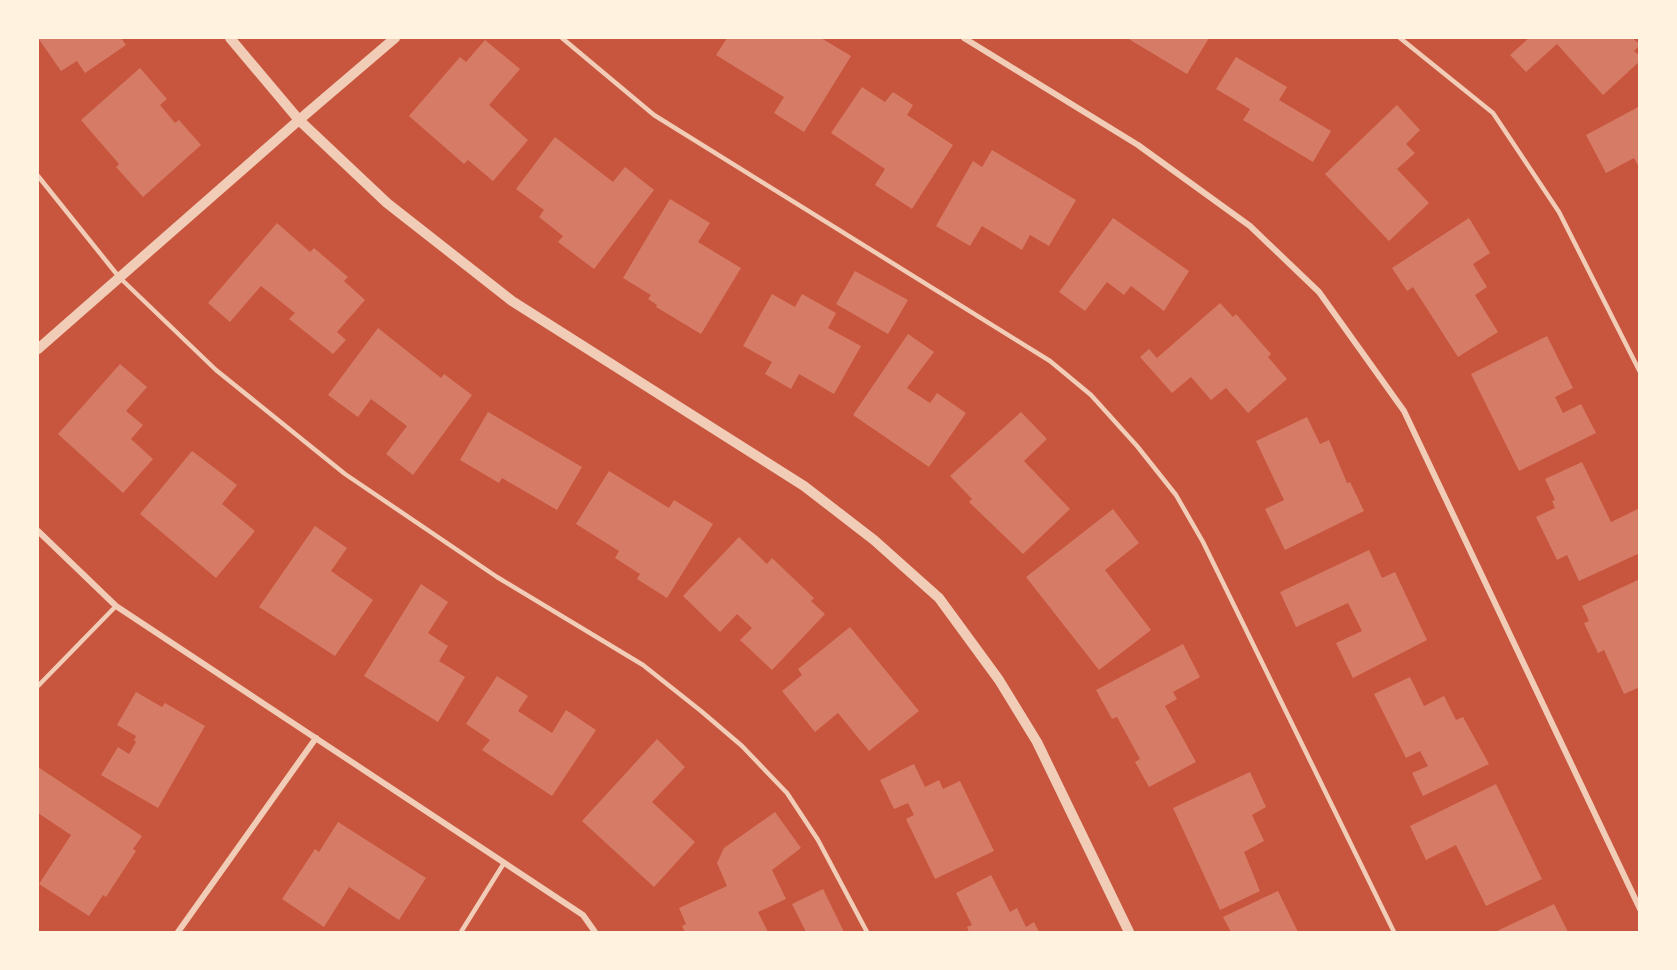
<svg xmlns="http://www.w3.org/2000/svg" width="1677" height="970" font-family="Karla,sans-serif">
  <rect width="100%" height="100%" fill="#c8553d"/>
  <g fill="#d67c66">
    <path d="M38 38H121L126 45 85 73 77 61 61 71Z"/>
    <path d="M727 38H821L851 56 804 132 774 113 784 97 716 55Z"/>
    <path d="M1127 38H1209L1187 74Z"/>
    <path d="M1529 38H1633L1640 45 1634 51 1640 56V61L1603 95 1557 44 1526 72 1510 55Z"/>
    <path d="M485 40 520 69 489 105 528 140 493 181 468 160 464 164 409 116 460 57 466 62Z"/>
    <path d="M1236 57 1287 87 1279 100 1331 131 1313 162 1243 120 1250 109 1216 89Z"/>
    <path d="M140 68 167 99 160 105 175 123 179 120 201 145 143 197 116 167 119 164 81 120Z"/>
    <path d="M862 87 885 102 893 92 913 105 907 115 953 145 912 209 875 185 885 169 831 133Z"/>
    <path d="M1397 105 1420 130 1406 144 1415 153 1397 169 1429 203 1389 241 1325 174Z"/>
    <path d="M1640 106V169L1634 158 1606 173 1586 135Z"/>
    <path d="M555 137 613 182 625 167 654 190 594 269 558 242 563 236 539 217 544 210 516 189Z"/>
    <path d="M992 150 1076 200 1049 246 1030 235 1022 250 982 226 970 246 936 226 973 161 982 167Z"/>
    <path d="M670 199 710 223 698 242 741 268 701 334 656 307 657 305 648 299 651 295 623 278Z"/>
    <path d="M1113 218 1189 271 1164 311 1131 286 1124 295 1107 282 1085 311 1059 292Z"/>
    <path d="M1469 218 1490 253 1473 264 1487 287 1475 295 1498 332 1458 357 1413 287 1407 291 1392 268Z"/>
    <path d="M277 223 310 252 314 248 348 277 344 281 365 300 337 332 346 340 333 354 289 319 295 313 261 286 230 322 208 303Z"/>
    <path d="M855 271 908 300 888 334 836 304Z"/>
    <path d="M772 294 795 307 802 294 836 313 828 328 861 346 834 394 799 374 791 389 765 374 772 362 743 346Z"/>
    <path d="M1220 303 1233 317 1236 314 1271 354 1268 357 1287 379 1248 413 1226 388 1211 400 1191 377 1172 393 1140 357 1149 349 1157 358Z"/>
    <path d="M378 328 441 378 444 374 472 395 413 475 386 454 407 426 371 399 358 417 328 395Z"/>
    <path d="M908 334 934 352 907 388 930 403 937 393 966 413 929 467 853 415Z"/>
    <path d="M1547 336 1573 388 1555 397 1563 413 1581 404 1596 433 1519 471 1471 374Z"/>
    <path d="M120 364 147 387 126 411 143 425 131 439 153 459 123 493 58 434Z"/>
    <path d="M488 412 582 467 557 510 502 478 499 483 460 460Z"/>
    <path d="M1021 412 1047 439 1024 461 1070 509 1023 554 969 502 972 499 950 476Z"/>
    <path d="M1307 417 1320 444 1329 440 1347 483 1350 482 1364 511 1285 550 1265 509 1284 500 1256 441Z"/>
    <path d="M192 451 237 485 222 504 255 531 216 578 140 514Z"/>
    <path d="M1582 462 1611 522 1640 508V553L1579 581 1567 555 1557 560 1536 517 1555 508 1552 501 1555 500 1545 479Z"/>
    <path d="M609 471 669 508 674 500 713 524 667 598 637 579 640 574 615 558 619 551 576 524Z"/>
    <path d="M1113 509 1139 543 1105 570 1151 630 1099 670 1026 577Z"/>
    <path d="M315 526 347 548 331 571 373 600 335 656 259 607Z"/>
    <path d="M739 537 767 564 772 558 814 598 811 601 825 614 772 670 740 640 752 628 737 614 720 632 683 596Z"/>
    <path d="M1369 550 1382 578 1395 572 1427 640 1353 678 1336 643 1362 631 1348 603 1296 627 1280 592Z"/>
    <path d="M1640 579V687L1624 694 1604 650 1598 653 1584 623 1589 621 1582 606Z"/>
    <path d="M421 584 448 602 428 633 448 646 439 661 465 677 438 722 364 676Z"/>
    <path d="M850 627 919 711 869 751 838 713 815 732 782 691 802 675 798 669Z"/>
    <path d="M1183 644 1200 677 1173 692 1177 699 1165 706 1196 762 1149 787 1135 762 1140 759 1117 717 1112 719 1096 690Z"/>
    <path d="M497 676 528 696 518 711 552 733 566 710 596 730 552 796 482 750 490 740 466 724Z"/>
    <path d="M1410 677 1424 706 1444 696 1456 720 1463 717 1489 764 1423 796 1412 773 1428 766 1420 751 1406 758 1374 694Z"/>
    <path d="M136 692 162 707 165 703 205 726 158 808 101 775 118 747 129 754 136 742 134 740 136 736 117 725Z"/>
    <path d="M657 739 685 767 652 802 695 842 654 887 582 821Z"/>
    <path d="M914 764 925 787 939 780 943 789 960 781 994 851 935 879 906 819 914 815 908 803 894 809 880 780Z"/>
    <path d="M38 767 142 836 133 849 136 851 106 897 103 895 89 916 39 884 71 835 38 813Z"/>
    <path d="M1250 772 1266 807 1252 815 1264 841 1244 852 1260 891 1220 910 1173 808Z"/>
    <path d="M1496 784 1542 879 1486 906 1456 845 1426 860 1410 826Z"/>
    <path d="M775 812 801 848 772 870 786 899 758 912 768 932H685L682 926 686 924 679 908 727 886 717 863 724 848Z"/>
    <path d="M338 822 426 878 399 920 349 887 324 927 282 899 315 849 319 852Z"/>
    <path d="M991 875 1010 912 1017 908 1026 927 1034 922 1039 932H969L967 927 972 925 956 893Z"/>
    <path d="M823 889 844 932H806L792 904Z"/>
    <path d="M1278 891 1298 932H1231L1223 917Z"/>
    <path d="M1554 904 1568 932H1495Z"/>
  </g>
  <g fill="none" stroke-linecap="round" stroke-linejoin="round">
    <g stroke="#f1ccb7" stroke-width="4.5">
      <path d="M562 38 654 115 1050 361 1091 395 1137 446 1176 495 1203 542 1394 932"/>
      <path d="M1400 38 1493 113 1559 212 1640 372"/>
      <path d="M38 176 119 277 216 370 345 474 497 577 643 665 701 711 742 746 787 793 818 840 867 932"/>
      <path d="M38 686 116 606"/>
      <path d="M461 932 504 863"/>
    </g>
    <g stroke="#f1ccb7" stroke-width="6">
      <path d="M964 38 1138 145 1250 226 1319 292 1404 411 1640 909"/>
      <path d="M38 531 116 606 583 915 595 932"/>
      <path d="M178 932 316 738"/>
    </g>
    <g stroke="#f1ccb7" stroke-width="10">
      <path d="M230 38 299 120 387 203 512 301 804 486 874 540 939 598 999 680 1037 742 1129 932"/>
      <path d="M38 349 299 120 395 38"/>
    </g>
  </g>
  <rect width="1677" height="970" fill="none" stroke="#fff3e0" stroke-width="78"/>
</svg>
